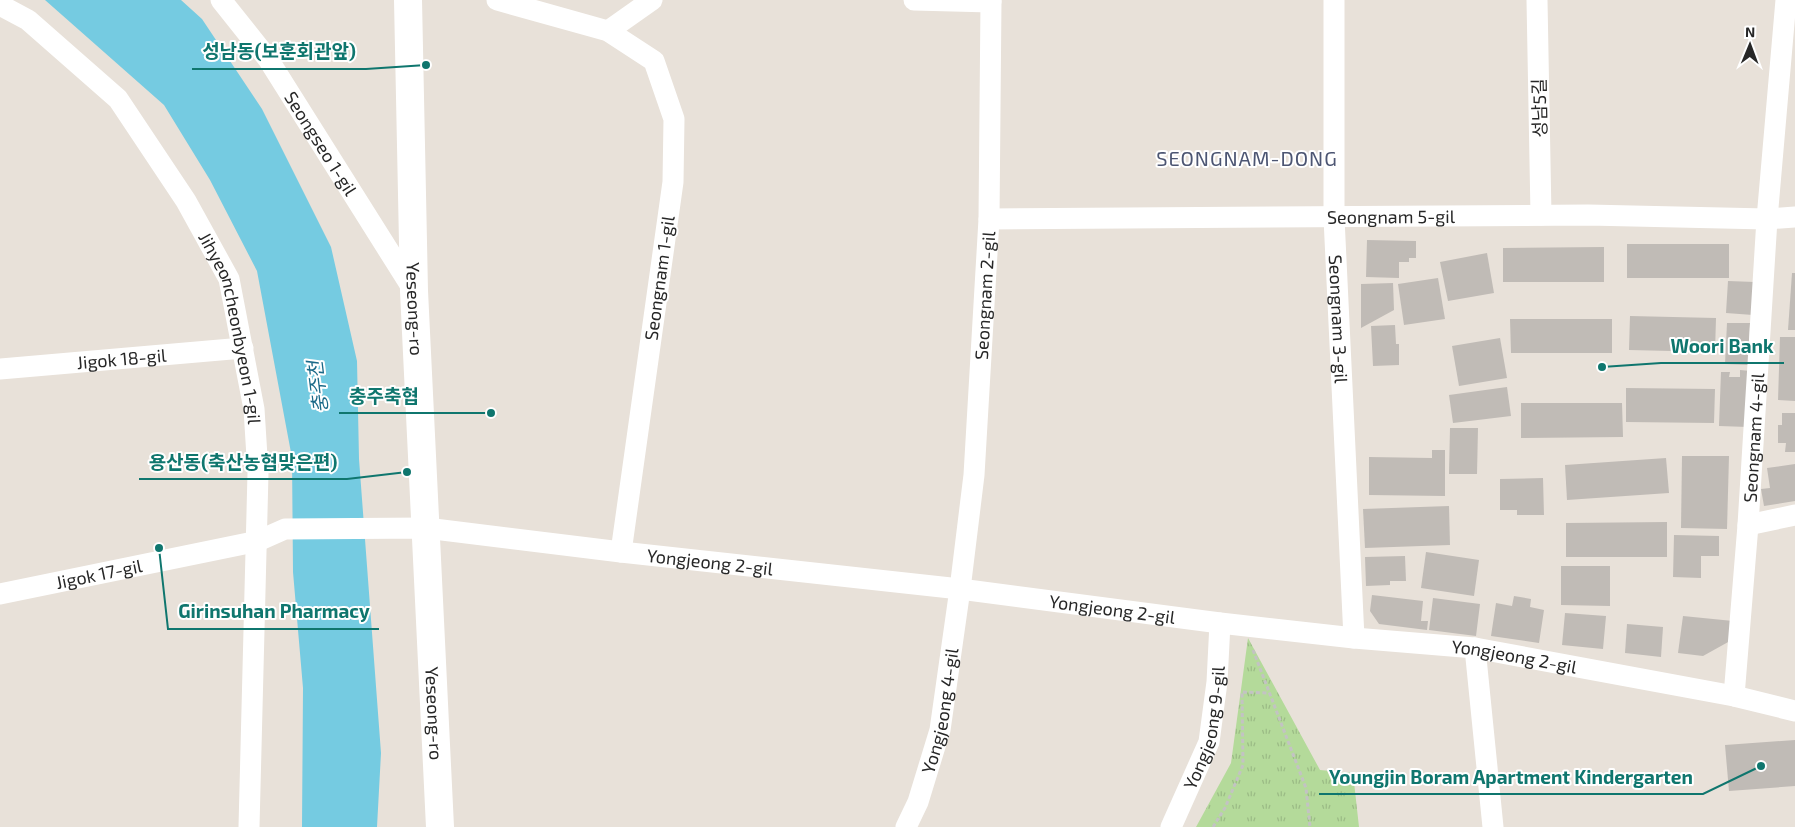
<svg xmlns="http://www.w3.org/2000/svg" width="1795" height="827" font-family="'Exo 2','Noto Sans KR',sans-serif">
  <defs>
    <pattern id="park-tufts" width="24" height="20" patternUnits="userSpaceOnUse" patternTransform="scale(1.25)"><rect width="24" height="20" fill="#b4da9a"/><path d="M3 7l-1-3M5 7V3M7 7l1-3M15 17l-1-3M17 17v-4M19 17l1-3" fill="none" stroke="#9bbb85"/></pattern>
  </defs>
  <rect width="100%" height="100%" fill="#e8e1d9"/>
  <path fill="url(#park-tufts)" d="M1248 638 1320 770 1353 773 1359 827H1196L1231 763Z"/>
  <path fill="#75cbe1" d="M45 0H181L202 19 262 109 331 247 357 361 359 459 381 753 377 827H302L303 688 293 572 292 458 257 271 210 180 164 105Z"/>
  <g fill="#c0bbb6">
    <path d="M1367 240 1416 241V258H1409V262H1399V278L1366 277Z"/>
    <rect x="1627" y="244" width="102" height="34"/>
    <path d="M1604 247V282H1503V248Z"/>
    <path d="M1487 253 1494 293 1448 301 1440 262Z"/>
    <path d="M1792 273H1795V330H1788Z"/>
    <path d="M1438 278 1445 319 1404 325 1398 284Z"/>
    <path d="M1728 281 1755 282 1753 315 1726 313Z"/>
    <path d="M1393 283 1394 310 1361 328V284Z"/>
    <path d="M1630 316 1716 318 1715 352 1629 350Z"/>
    <path d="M1510 319H1612V353H1511Z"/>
    <path d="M1727 323H1750L1748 365 1725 364Z"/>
    <path d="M1395 325 1396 344H1399V365L1373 366 1371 326Z"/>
    <path d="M1780 337H1795V401L1778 400Z"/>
    <path d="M1500 338 1507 378 1459 386 1452 346Z"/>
    <path d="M1740 370 1751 371 1748 427 1719 426 1721 372H1730L1729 377H1740Z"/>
    <path d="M1507 387 1511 416 1453 423 1449 395Z"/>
    <path d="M1626 388 1715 389 1714 423 1626 422Z"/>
    <path d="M1521 403H1622L1623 437 1521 438Z"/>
    <path d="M1782 413H1795V452H1785L1786 443H1778V425H1782Z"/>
    <path d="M1450 428H1478L1477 474H1449Z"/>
    <path d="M1432 450H1445V496L1369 495V457L1432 458Z"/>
    <path d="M1682 456H1729L1727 529 1681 528Z"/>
    <path d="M1666 458 1669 493 1567 500 1565 465Z"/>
    <path d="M1795 464V501L1764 506 1761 489 1770 488 1767 468Z"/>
    <path d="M1543 478 1544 515H1517V510H1500V479Z"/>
    <path d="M1449 506 1450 545 1365 548 1363 509Z"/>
    <path d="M1667 522V557H1566V523Z"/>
    <path d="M1674 535 1719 536V556H1701V578L1673 577Z"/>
    <path d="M1426 552 1479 560 1474 596 1421 588Z"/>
    <path d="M1405 556 1406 581H1390V585L1366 586 1365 557Z"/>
    <path d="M1561 566H1610V606L1561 605Z"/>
    <path d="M1372 595 1423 601 1421 621H1428L1427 630 1379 624 1370 611Z"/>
    <path d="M1514 596 1531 599 1530 607 1544 610 1539 643 1491 636 1496 603 1512 606Z"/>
    <path d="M1433 598 1480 604 1476 636 1429 630Z"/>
    <path d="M1565 613 1606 616 1603 649 1562 645Z"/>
    <path d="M1683 616 1733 621 1730 641 1703 656 1678 653Z"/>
    <path d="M1627 624 1663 627 1661 657 1625 653Z"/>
    <path d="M1795 740V786L1729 791 1725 745Z"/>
  </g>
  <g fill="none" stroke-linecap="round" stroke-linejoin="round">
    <g stroke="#c3c3c3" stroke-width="3" stroke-dasharray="4 2.5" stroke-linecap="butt">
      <path d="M1253 650 1306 788 1310 827"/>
      <path d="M1213 827 1225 808 1243 765 1242 692 1269 693"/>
    </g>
    <g stroke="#fff" stroke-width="21">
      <path id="s1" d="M221 0 268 59 414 291"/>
      <path d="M497 0 608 31 654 61 674 119 673 182 621 552"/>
      <path d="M914 0 991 2"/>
      <path id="s2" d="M1334 0V218L1354 638"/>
      <path d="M1537 0 1541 215"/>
      <path id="s3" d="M0 5 28 20 118 99 186 201 229 279 254 409 258 473 249 827"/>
      <path d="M608 31 652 0"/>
      <path id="s4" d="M989 219 1588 215 1767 219 1795 217"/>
      <path id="s5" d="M0 369 243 348"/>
      <path d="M1748 525 1795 515"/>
      <path id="s6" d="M0 594 258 541 285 529 426 528 621 552 960 589 1220 623 1354 638 1475 648 1734 696 1795 711"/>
      <path d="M1475 648 1493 827"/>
      <path id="s7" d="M1734 696 1748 525 1767 219 1786 0"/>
      <path id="s8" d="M906 827 918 802 940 730 960 589 974 475 989 219 991 0"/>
      <path id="s9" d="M1171 827 1209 742 1217 682 1220 623"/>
    </g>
    <path stroke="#fff" stroke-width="28" id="s10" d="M408 0 414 291 440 827"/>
  </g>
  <g text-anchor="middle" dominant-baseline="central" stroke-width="4" stroke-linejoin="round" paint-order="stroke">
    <g font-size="18" fill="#272727" stroke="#fff">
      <text transform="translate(1539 108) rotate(-91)">성남5길</text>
      <text stroke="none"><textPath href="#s1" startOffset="175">Seongseo 1-gil</textPath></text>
      <text stroke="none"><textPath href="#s4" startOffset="402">Seongnam 5-gil</textPath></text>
      <text transform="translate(659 278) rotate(-82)">Seongnam 1-gil</text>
      <text stroke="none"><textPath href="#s8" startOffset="540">Seongnam 2-gil</textPath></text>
      <text stroke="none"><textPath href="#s10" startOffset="309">Yeseong-ro</textPath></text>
      <text stroke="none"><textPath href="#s2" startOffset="319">Seongnam 3-gil</textPath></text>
      <text stroke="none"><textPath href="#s3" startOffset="411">Jihyeoncheonbyeon 1-gil</textPath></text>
      <text stroke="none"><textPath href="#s5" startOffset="122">Jigok 18-gil</textPath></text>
      <text stroke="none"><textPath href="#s7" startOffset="259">Seongnam 4-gil</textPath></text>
      <text stroke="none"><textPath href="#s6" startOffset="720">Yongjeong 2-gil</textPath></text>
      <text stroke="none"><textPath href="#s6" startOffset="101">Jigok 17-gil</textPath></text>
      <text stroke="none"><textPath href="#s6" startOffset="1125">Yongjeong 2-gil</textPath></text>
      <text stroke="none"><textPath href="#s6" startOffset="1530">Yongjeong 2-gil</textPath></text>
      <text stroke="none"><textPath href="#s8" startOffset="122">Yongjeong 4-gil</textPath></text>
      <text stroke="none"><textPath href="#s10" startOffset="714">Yeseong-ro</textPath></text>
      <text stroke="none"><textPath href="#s9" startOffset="106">Yongjeong 9-gil</textPath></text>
    </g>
    <g font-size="19" font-style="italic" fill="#1a6988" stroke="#fff">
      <text transform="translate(317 387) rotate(-97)">충주천</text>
    </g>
    <g font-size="20" letter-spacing="1" fill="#4c5572" stroke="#fff">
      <text x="1247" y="158">SEONGNAM-DONG</text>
    </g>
  </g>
  <path fill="none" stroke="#0f766e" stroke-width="2" d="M426 65L366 69H192M1602 367L1661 363H1784M491 413L429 413H339M407 472L347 479H139M159 548L168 629H379M1761 766L1703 794H1319"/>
  <g fill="#0f766e" stroke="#fff" stroke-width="2">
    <circle cx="426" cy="65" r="5"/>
    <circle cx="1602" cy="367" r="5"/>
    <circle cx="491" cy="413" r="5"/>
    <circle cx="407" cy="472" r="5"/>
    <circle cx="159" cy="548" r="5"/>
    <circle cx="1761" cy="766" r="5"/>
  </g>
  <g font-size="19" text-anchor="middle" font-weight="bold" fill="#0f766e" stroke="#fff" stroke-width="4" stroke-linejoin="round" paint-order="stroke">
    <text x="279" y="58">성남동(보훈회관앞)</text>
    <text x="1722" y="353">Woori Bank</text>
    <text x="384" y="403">충주축협</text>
    <text x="243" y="469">용산동(축산농협맞은편)</text>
    <text x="274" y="618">Girinsuhan Pharmacy</text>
    <text x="1511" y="784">Youngjin Boram Apartment Kindergarten</text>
  </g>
  <g transform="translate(1750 45) rotate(1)" stroke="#ffffff" stroke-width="4" paint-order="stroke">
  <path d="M0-4L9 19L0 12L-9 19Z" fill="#272727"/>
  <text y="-8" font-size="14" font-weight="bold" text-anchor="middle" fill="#272727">N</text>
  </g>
</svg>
